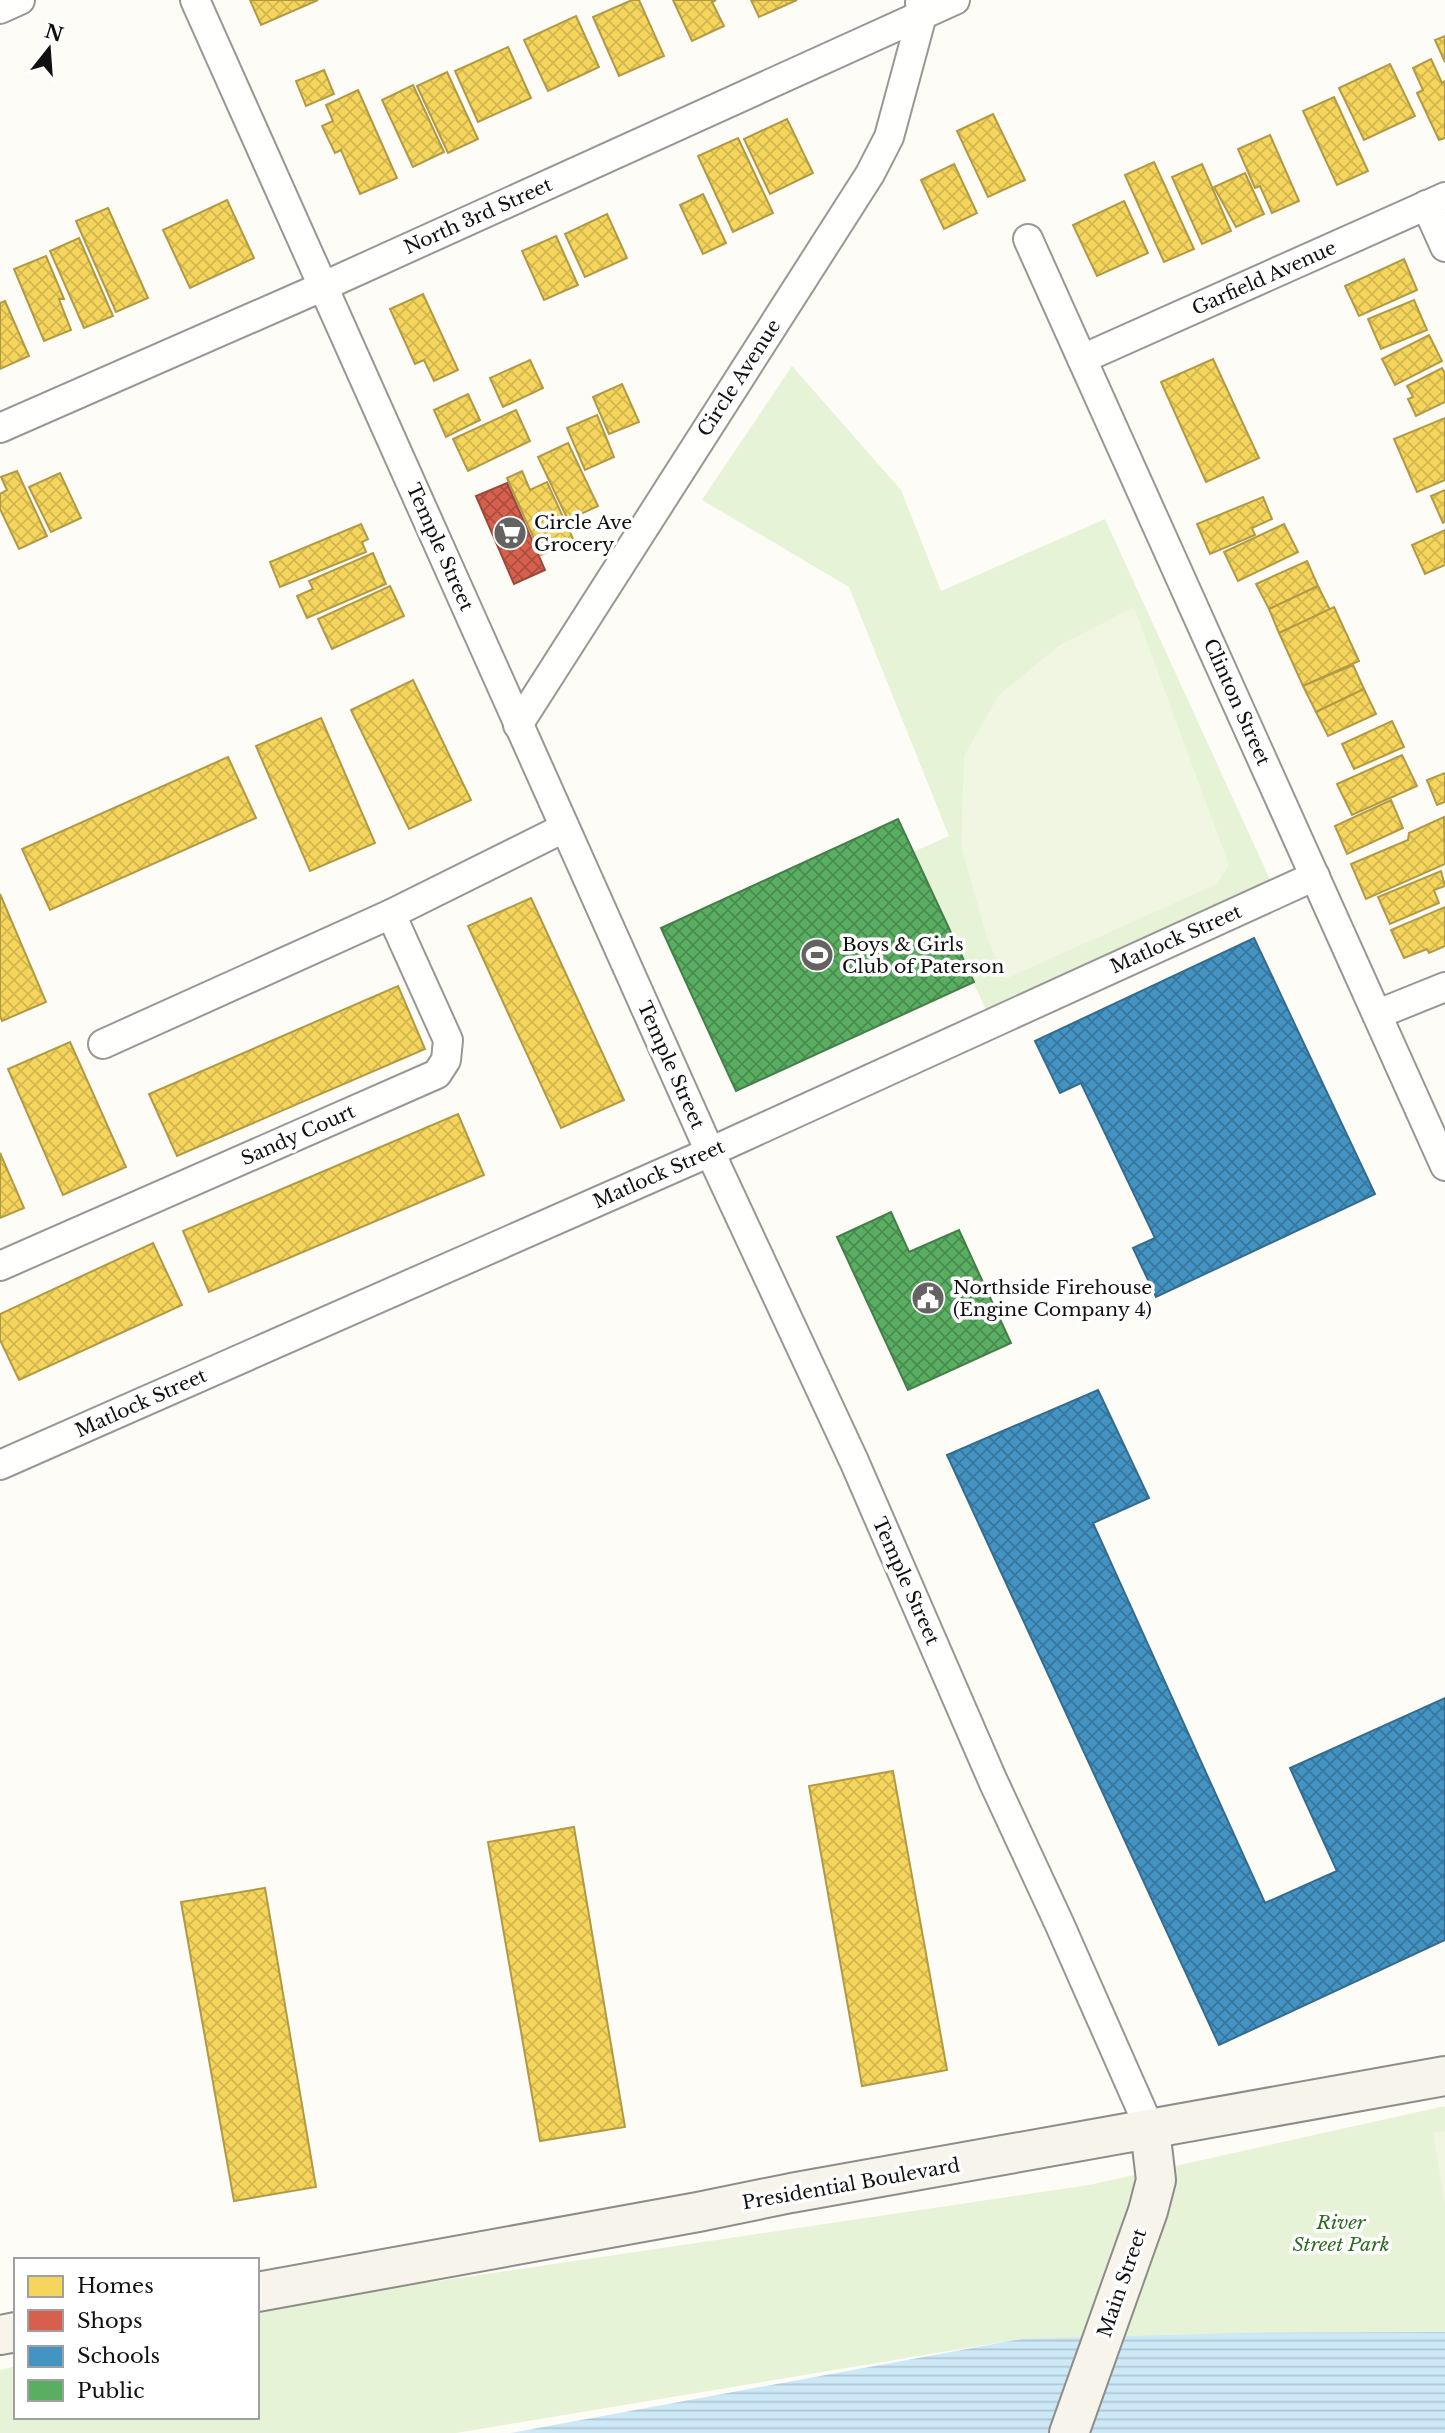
<svg xmlns="http://www.w3.org/2000/svg" width="1445" height="2433" font-family="'Libre Baskerville',serif">
  <defs>
    <pattern id="water-rules" width="6" height="5" patternUnits="userSpaceOnUse" patternTransform="scale(1.75)"><rect width="6" height="5" fill="#cde8f7"/><path d="M0 2.5h6" fill="none" stroke="#afc6d3"/></pattern>
    <pattern id="homes-cross-hatch" width="8" height="8" patternUnits="userSpaceOnUse" patternTransform="scale(1.75)"><rect width="8" height="8" fill="#f6d55c"/><path d="M0 0l8 8M0 8l8-8" fill="none" stroke="#d2b64f"/></pattern>
    <pattern id="shops-cross-hatch" width="8" height="8" patternUnits="userSpaceOnUse" patternTransform="scale(1.75)"><rect width="8" height="8" fill="#d6604d"/><path d="M0 0l8 8M0 8l8-8" fill="none" stroke="#ac4e3f"/></pattern>
    <pattern id="schools-cross-hatch" width="8" height="8" patternUnits="userSpaceOnUse" patternTransform="scale(1.75)"><rect width="8" height="8" fill="#4393c3"/><path d="M0 0l8 8M0 8l8-8" fill="none" stroke="#37779d"/></pattern>
    <pattern id="public-cross-hatch" width="8" height="8" patternUnits="userSpaceOnUse" patternTransform="scale(1.75)"><rect width="8" height="8" fill="#5aae61"/><path d="M0 0l8 8M0 8l8-8" fill="none" stroke="#498c4f"/></pattern>
  </defs>
  <rect width="100%" height="100%" fill="#fdfcf7"/>
  <g fill="#e7f3d7">
    <path d="M792 366 901 490 941 591 1105 519 1273 886 986 1010 913 852 949 836 849 587 702 500Z"/>
    <path d="M1445 2106V2333L1021 2339 456 2433H0V2370L16 2366V2417H257V2309L276 2305 1089 2185Z"/>
  </g>
  <g fill="#f0f6e1">
    <path d="M1134 607 1229 865 1217 884 1005 979 986 935 961 846 964 756 999 695 1060 645Z"/>
    <path d="M1445 2131V2204L1433 2133Z"/>
  </g>
  <path fill="url(#water-rules)" d="M1445 2332V2433H511L1021 2339 1243 2333Z"/>
  <g fill="url(#homes-cross-hatch)" stroke="#b19a46" stroke-width="2">
    <path d="M250 0H318L261 25Z"/>
    <path d="M632 0H639L664 56 619 76 593 17Z"/>
    <path d="M673 0H716L712 2 724 26 692 41Z"/>
    <path d="M751 0H797L759 17Z"/>
    <path d="M576 16 599 67 548 91 524 40Z"/>
    <path d="M1445 36V62L1435 40Z"/>
    <path d="M508 47 531 98 478 122 455 71Z"/>
    <path d="M1431 59 1442 83 1445 81V138L1439 140 1417 93 1423 90 1413 68Z"/>
    <path d="M1390 64 1415 116 1364 140 1339 88Z"/>
    <path d="M324 70 334 94 306 106 296 81Z"/>
    <path d="M447 72 478 139 448 153 417 86Z"/>
    <path d="M413 85 444 152 413 167 382 100Z"/>
    <path d="M358 90 397 178 360 194 341 150 335 153 322 126 333 121 326 105Z"/>
    <path d="M1334 97 1368 171 1337 185 1303 111Z"/>
    <path d="M993 114 1025 180 988 197 957 131Z"/>
    <path d="M787 119 813 173 770 194 744 139Z"/>
    <path d="M1270 135 1299 201 1272 213 1260 186 1255 188 1238 149Z"/>
    <path d="M738 138 773 213 733 232 698 156Z"/>
    <path d="M1154 162 1194 249 1164 262 1125 175Z"/>
    <path d="M954 164 977 213 944 229 921 180Z"/>
    <path d="M1202 164 1231 231 1202 244 1172 177Z"/>
    <path d="M1245 173 1264 214 1236 227 1214 187Z"/>
    <path d="M703 194 726 243 703 254 680 205Z"/>
    <path d="M227 200 254 258 190 288 163 230Z"/>
    <path d="M1124 201 1148 253 1097 276 1073 225Z"/>
    <path d="M108 208 148 298 116 312 76 221Z"/>
    <path d="M607 214 627 258 585 277 565 234Z"/>
    <path d="M556 236 578 285 544 300 522 251Z"/>
    <path d="M79 238 113 316 84 328 50 251Z"/>
    <path d="M46 256 64 299H59L71 330 44 341 14 269Z"/>
    <path d="M1404 259 1417 290 1359 316 1345 286Z"/>
    <path d="M423 294 458 370 434 381 424 360 415 364 390 309Z"/>
    <path d="M1414 300 1427 330 1381 349 1368 319Z"/>
    <path d="M5 301 29 356 0 369V303Z"/>
    <path d="M1429 335 1442 361 1395 385 1382 359Z"/>
    <path d="M1213 359 1259 458 1206 482 1161 382Z"/>
    <path d="M530 360 543 388 503 407 490 378Z"/>
    <path d="M1442 368 1445 374V402L1416 416 1408 399 1413 397 1407 386Z"/>
    <path d="M622 384 639 422 609 434 593 397Z"/>
    <path d="M468 394 480 420 446 437 434 410Z"/>
    <path d="M516 410 530 441 468 471 453 439Z"/>
    <path d="M597 415 614 457 585 470 567 428Z"/>
    <path d="M1445 418V480L1417 492 1394 439Z"/>
    <path d="M568 443 598 506 568 520 538 457Z"/>
    <path d="M17 471 47 536 19 549 0 509V494L7 490 1 477Z"/>
    <path d="M522 471 530 490 547 482 574 541 541 555 507 478Z"/>
    <path d="M60 473 81 518 51 532 29 487Z"/>
    <path d="M1445 490V522L1443 523 1431 496Z"/>
    <path d="M1263 497 1272 519 1252 528 1255 535 1210 554 1197 524Z"/>
    <path d="M361 524 368 539 362 542 366 552 280 587 270 562Z"/>
    <path d="M1284 524 1298 552 1238 581 1224 552Z"/>
    <path d="M1445 530V565L1425 574 1412 545Z"/>
    <path d="M373 553 386 584 307 618 297 596 313 589 309 581Z"/>
    <path d="M1307 561 1318 586 1269 609 1256 584Z"/>
    <path d="M390 586 404 616 332 649 318 619Z"/>
    <path d="M1318 586 1330 610 1279 633 1269 609Z"/>
    <path d="M1334 607 1359 661 1303 686 1279 633Z"/>
    <path d="M1353 665 1364 689 1316 712 1303 686Z"/>
    <path d="M413 680 471 800 409 829 351 710Z"/>
    <path d="M1364 689 1376 714 1328 736 1316 712Z"/>
    <path d="M321 718 375 843 310 871 256 746Z"/>
    <path d="M1392 721 1404 747 1354 769 1342 744Z"/>
    <path d="M1402 755 1417 786 1352 815 1337 784Z"/>
    <path d="M228 757 256 818 50 910 22 849Z"/>
    <path d="M1445 773V802L1437 805 1427 780Z"/>
    <path d="M1391 800 1403 828 1347 854 1335 826Z"/>
    <path d="M1444 817 1445 864 1366 899 1351 864 1408 840 1409 833Z"/>
    <path d="M1441 871 1445 886 1434 890 1439 903 1390 924 1378 897Z"/>
    <path d="M0 894 46 1002 2 1021 0 1015Z"/>
    <path d="M531 898 624 1100 561 1128 468 926Z"/>
    <path d="M1445 907V946L1429 953 1427 949 1404 958 1391 930Z"/>
    <path d="M398 986 425 1049 177 1156 149 1094Z"/>
    <path d="M70 1042 126 1167 63 1195 8 1069Z"/>
    <path d="M458 1114 484 1175 209 1292 183 1231Z"/>
    <path d="M0 1153 24 1208 0 1218Z"/>
    <path d="M153 1243 182 1305 19 1380 0 1340V1314Z"/>
    <path d="M893 1771 947 2070 862 2086 809 1786Z"/>
    <path d="M574 1827 625 2127 540 2141 488 1842Z"/>
    <path d="M265 1888 316 2187 234 2201 181 1902Z"/>
  </g>
  <path fill="url(#shops-cross-hatch)" stroke="#9b483b" stroke-width="2" d="M507 483 545 570 514 584 476 496Z"/>
  <g fill="url(#schools-cross-hatch)" stroke="#346c8e" stroke-width="2">
    <path d="M1254 938 1375 1194 1156 1297 1133 1248 1155 1238 1081 1083 1060 1093 1035 1041Z"/>
    <path d="M1098 1390 1149 1498 1093 1523 1265 1903 1337 1871 1290 1768 1445 1698V1940L1219 2045 947 1455Z"/>
  </g>
  <g fill="url(#public-cross-hatch)" stroke="#447f49" stroke-width="2">
    <path d="M898 819 974 982 736 1091 661 928Z"/>
    <path d="M891 1212 909 1252 959 1230 1011 1343 908 1390 837 1237Z"/>
  </g>
  <g fill="none" stroke-linecap="round" stroke-linejoin="round">
    <defs>
      <g id="street">
        <path d="M195 0 710 1152 854 1461 993 1781 1059 1923 1150 2129"/>
        <path d="M0 9 20 0"/>
        <path d="M1426 205 1445 247"/>
        <path d="M1028 239 1445 1166"/>
        <path d="M1082 359 1445 197"/>
        <path d="M0 428 324 286 955 0"/>
        <path d="M518 725 870 174 889 137 922 15 920 3"/>
        <path d="M1378 1014 1445 987"/>
        <path d="M103 1044 391 914 564 828"/>
        <path d="M0 1266 437 1074 446 1060 448 1040 391 914"/>
        <path d="M0 1465 710 1152 1315 876"/>
      </g>
      <g id="secondary">
        <path d="M257 2292 698 2212 791 2193 1445 2076"/>
        <path d="M0 2335 16 2332"/>
        <path d="M1069 2433 1148 2211 1156 2180 1150 2129"/>
      </g>
    </defs>
    <use href="#street" stroke="#979795" stroke-width="32"/>
    <use href="#secondary" stroke="#8e8d8b" stroke-width="42"/>
    <use href="#street" stroke="#fffffe" stroke-width="28"/>
    <use href="#secondary" stroke="#f6f4eb" stroke-width="38"/>
  </g>
  <defs>
    <symbol id="supermarket-disc" viewBox="-11 -11 22 22"><circle r="9.5" fill="#646362" stroke="#fff"/><path d="M-6-5.5h2.5l.6 2H6L4.5 2H-2.5L-4.4-4H-6ZM-1.5 3.2a1.3 1.3 0 1 0 .1 0ZM3 3.2a1.3 1.3 0 1 0 .1 0Z" fill="#fff"/></symbol>
    <symbol id="stadium-disc" viewBox="-11 -11 22 22"><circle r="9.5" fill="#646362" stroke="#fff"/><path d="M0-5a6.5 5 0 1 0 0 10a6.5 5 0 1 0 0-10ZM-3.5-1.8h7v3.6h-7Z" fill="#fff"/></symbol>
    <symbol id="civic-disc" viewBox="-11 -11 22 22"><circle r="9.5" fill="#646362" stroke="#fff"/><path d="M-.6-6.5H3V-4.5H.6V-3L4-1V1h2V6H-6V1h2V-1L-.6-3ZM-1.2 2.5V6h2.4V2.5Z" fill="#fff"/></symbol>
  </defs>
  <g fill-rule="evenodd">
    <use href="#supermarket-disc" x="491" y="514" width="38" height="38"/>
    <use href="#stadium-disc" x="798" y="936" width="38" height="38"/>
    <use href="#civic-disc" x="909" y="1279" width="38" height="38"/>
  </g>
  <g text-anchor="middle" dominant-baseline="central" stroke-width="7" stroke-linejoin="round" paint-order="stroke">
    <g font-size="19" fill="#111" stroke="#fff">
      <text transform="translate(478 216) rotate(-24)">North 3rd Street</text>
      <text transform="translate(1264 278) rotate(-24)">Garfield Avenue</text>
      <text transform="translate(739 378) rotate(-57)">Circle Avenue</text>
      <text transform="translate(440 547) rotate(66)">Temple Street</text>
      <text transform="translate(1237 702) rotate(66)">Clinton Street</text>
      <text transform="translate(1176 939) rotate(-24)">Matlock Street</text>
      <text transform="translate(671 1065) rotate(66)">Temple Street</text>
      <text transform="translate(298 1135) rotate(-24)">Sandy Court</text>
      <text transform="translate(659 1174) rotate(-24)">Matlock Street</text>
      <text transform="translate(141 1403) rotate(-24)">Matlock Street</text>
      <text transform="translate(906 1581) rotate(66)">Temple Street</text>
      <text transform="translate(851 2184) rotate(-10)">Presidential Boulevard</text>
      <text transform="translate(1122 2283) rotate(-71)">Main Street</text>
    </g>
    <g font-size="19" fill="#111" stroke="#fff" text-anchor="start">
      <text x="534" y="522">Circle Ave<tspan x="534" dy="22">Grocery</tspan></text>
      <text x="842" y="944">Boys &amp; Girls<tspan x="842" dy="22">Club of Paterson</tspan></text>
      <text x="953" y="1287">Northside Firehouse<tspan x="953" dy="22">(Engine Company 4)</tspan></text>
    </g>
    <g font-size="19" font-style="italic" fill="#2f6b1f" stroke="#fff">
      <text x="1341" y="2222">River<tspan x="1341" dy="22">Street Park</tspan></text>
    </g>
  </g>
  <rect x="14" y="2258" width="245" height="161" fill="#ffffff" stroke="#a0a0a0" stroke-width="2"/>
  <rect x="28" y="2276" width="35" height="21" fill="#f6d55c" stroke="#a0a0a0" stroke-width="2"/>
  <text x="77" y="2293" font-size="21" fill="#111111">Homes</text>
  <rect x="28" y="2310" width="35" height="21" fill="#d6604d" stroke="#a0a0a0" stroke-width="2"/>
  <text x="77" y="2328" font-size="21" fill="#111111">Shops</text>
  <rect x="28" y="2346" width="35" height="21" fill="#4393c3" stroke="#a0a0a0" stroke-width="2"/>
  <text x="77" y="2363" font-size="21" fill="#111111">Schools</text>
  <rect x="28" y="2380" width="35" height="21" fill="#5aae61" stroke="#a0a0a0" stroke-width="2"/>
  <text x="77" y="2398" font-size="21" fill="#111111">Public</text>
  <g transform="translate(49 49) rotate(17)" stroke="#ffffff" stroke-width="5" paint-order="stroke">
  <path d="M0-5L12 26L0 18L-12 26Z" fill="#111111"/>
  <text y="-10" font-size="19" font-weight="bold" text-anchor="middle" fill="#111111">N</text>
  </g>
</svg>
